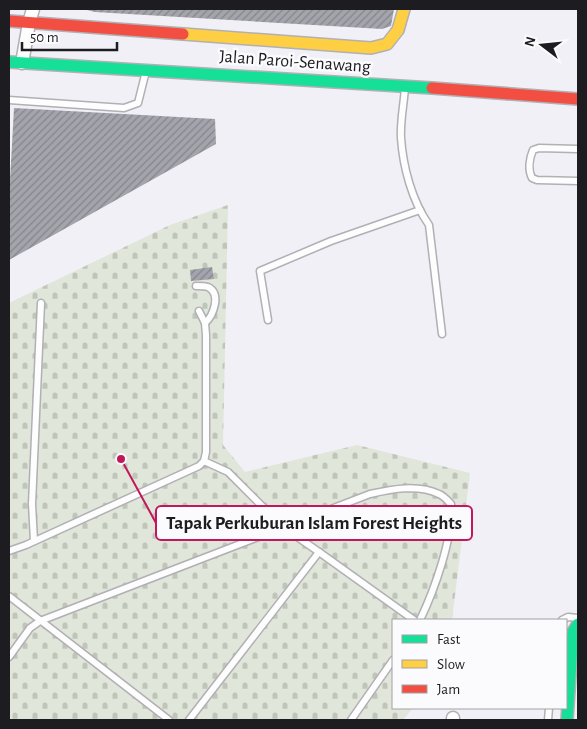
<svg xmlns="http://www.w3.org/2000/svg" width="587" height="729" font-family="'Alegreya Sans',sans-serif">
  <defs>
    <pattern id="cemetery-stones" width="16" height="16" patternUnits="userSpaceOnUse" patternTransform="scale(1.25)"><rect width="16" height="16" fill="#e0e6d9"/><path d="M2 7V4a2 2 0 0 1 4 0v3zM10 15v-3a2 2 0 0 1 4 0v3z" fill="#c0c5ba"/></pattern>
    <pattern id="building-hatch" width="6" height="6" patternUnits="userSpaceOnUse" patternTransform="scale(1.25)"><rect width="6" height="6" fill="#a4a4ac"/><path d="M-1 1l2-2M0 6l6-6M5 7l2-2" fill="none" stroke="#85858c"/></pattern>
  </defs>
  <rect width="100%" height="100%" fill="#f0f0f6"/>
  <path fill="url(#cemetery-stones)" d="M228 205 223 445 245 472 357 445 470 473 452 620H393V708H413L403 720H9V303L170 225Z"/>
  <g fill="url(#building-hatch)">
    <path d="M83 9H394L391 26 382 29 95 12Z"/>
    <path d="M14 108 215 119 216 144 9 260V199Z"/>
    <path d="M212 267 214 279 191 281 190 270Z"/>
  </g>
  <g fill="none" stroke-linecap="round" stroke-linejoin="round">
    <defs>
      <g id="lane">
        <path d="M405 87C404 104 400 121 401 138 403 167 412 201 429 225L442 334"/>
        <path d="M9 100 124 108 138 103 146 71"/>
        <path d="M578 149 539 148 533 150C529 159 528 170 532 178L537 180 578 181"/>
        <path d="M196 286C199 286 205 286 208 287 222 294 213 316 205 323"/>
        <path d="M268 320 260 271 331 241 420 210"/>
        <path d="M34 541 32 504 41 303"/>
        <path d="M9 551 26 545 199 466 204 461 206 452V335L205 323 199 311"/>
        <path d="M319 552 414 620"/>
        <path d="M9 596 169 720"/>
        <path d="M562 620 568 617 578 618"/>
        <path d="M9 657 30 628 40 621 370 494C392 489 418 484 439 494 444 496 448 501 451 504 454 536 434 591 420 620"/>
        <path d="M189 720 319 552 283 527 228 472 204 461"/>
        <path d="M351 720 393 660"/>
        <path d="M548 720 549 708"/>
      </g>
      <g id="street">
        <path d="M22 63 29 23 33 9"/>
        <path d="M453 720V718"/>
      </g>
      <g id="fast">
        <path d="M9 62 432 88"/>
        <path d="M567 720 573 632 578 624"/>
      </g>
      <path id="slow" d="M183 34 371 48 387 44 398 30 404 9"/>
      <g id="jam">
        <path d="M9 21 183 34"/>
        <path d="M432 88 578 99"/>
      </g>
    </defs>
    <use href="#lane" stroke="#b0b0b5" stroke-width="9"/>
    <use href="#street" stroke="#b0b0b5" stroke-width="15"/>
    <use href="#fast" stroke="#b0b0b5" stroke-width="14"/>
    <use href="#slow" stroke="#b0b0b5" stroke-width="14"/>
    <use href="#jam" stroke="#b0b0b5" stroke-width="14"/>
    <use href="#lane" stroke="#fdfdfe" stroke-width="6"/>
    <use href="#street" stroke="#fdfdfe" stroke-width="12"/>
    <use href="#fast" stroke="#16e098" stroke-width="11"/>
    <use href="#slow" stroke="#ffcf43" stroke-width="11"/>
    <use href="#jam" stroke="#f24e42" stroke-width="11"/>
  </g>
  <g text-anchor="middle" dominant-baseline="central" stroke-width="5" stroke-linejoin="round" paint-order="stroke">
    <g font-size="18" fill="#1d1d21" stroke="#fbfbfe">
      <text transform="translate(295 62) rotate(4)">Jalan Paroi-Senawang</text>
    </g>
  </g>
  <path fill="none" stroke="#c2185b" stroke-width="2" d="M121 459L156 523"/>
  <circle fill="#c2185b" stroke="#fbfbfe" stroke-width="2" cx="121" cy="459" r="5"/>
  <rect fill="#fbfbfe" stroke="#c2185b" stroke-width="2" x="156" y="506" width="316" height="34" rx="5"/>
  <g font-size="19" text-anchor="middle" font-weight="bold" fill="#1d1d21">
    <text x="314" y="529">Tapak Perkuburan Islam Forest Heights</text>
  </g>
  <rect width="587" height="729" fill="none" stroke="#1d1d21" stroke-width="20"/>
  <rect x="392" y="619" width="175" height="90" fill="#fbfbfe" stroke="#a2a2a6"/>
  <rect x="402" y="635" width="25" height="8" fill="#16e098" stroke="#a2a2a6"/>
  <text x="437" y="644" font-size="15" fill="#1d1d21">Fast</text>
  <rect x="402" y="660" width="25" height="8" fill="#ffcf43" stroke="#a2a2a6"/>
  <text x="437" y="669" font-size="15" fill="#1d1d21">Slow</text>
  <rect x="402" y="685" width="25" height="8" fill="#f24e42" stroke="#a2a2a6"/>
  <text x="437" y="694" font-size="15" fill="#1d1d21">Jam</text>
  <g transform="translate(542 45) rotate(286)" stroke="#fbfbfe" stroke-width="4" paint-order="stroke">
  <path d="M0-4L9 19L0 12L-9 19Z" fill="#1d1d21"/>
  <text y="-8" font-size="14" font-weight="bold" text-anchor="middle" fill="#1d1d21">N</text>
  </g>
  <path d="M22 42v8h95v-8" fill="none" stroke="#1d1d21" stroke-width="2.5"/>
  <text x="30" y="42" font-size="15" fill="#1d1d21" stroke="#fbfbfe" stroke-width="4" paint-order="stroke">50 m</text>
</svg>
